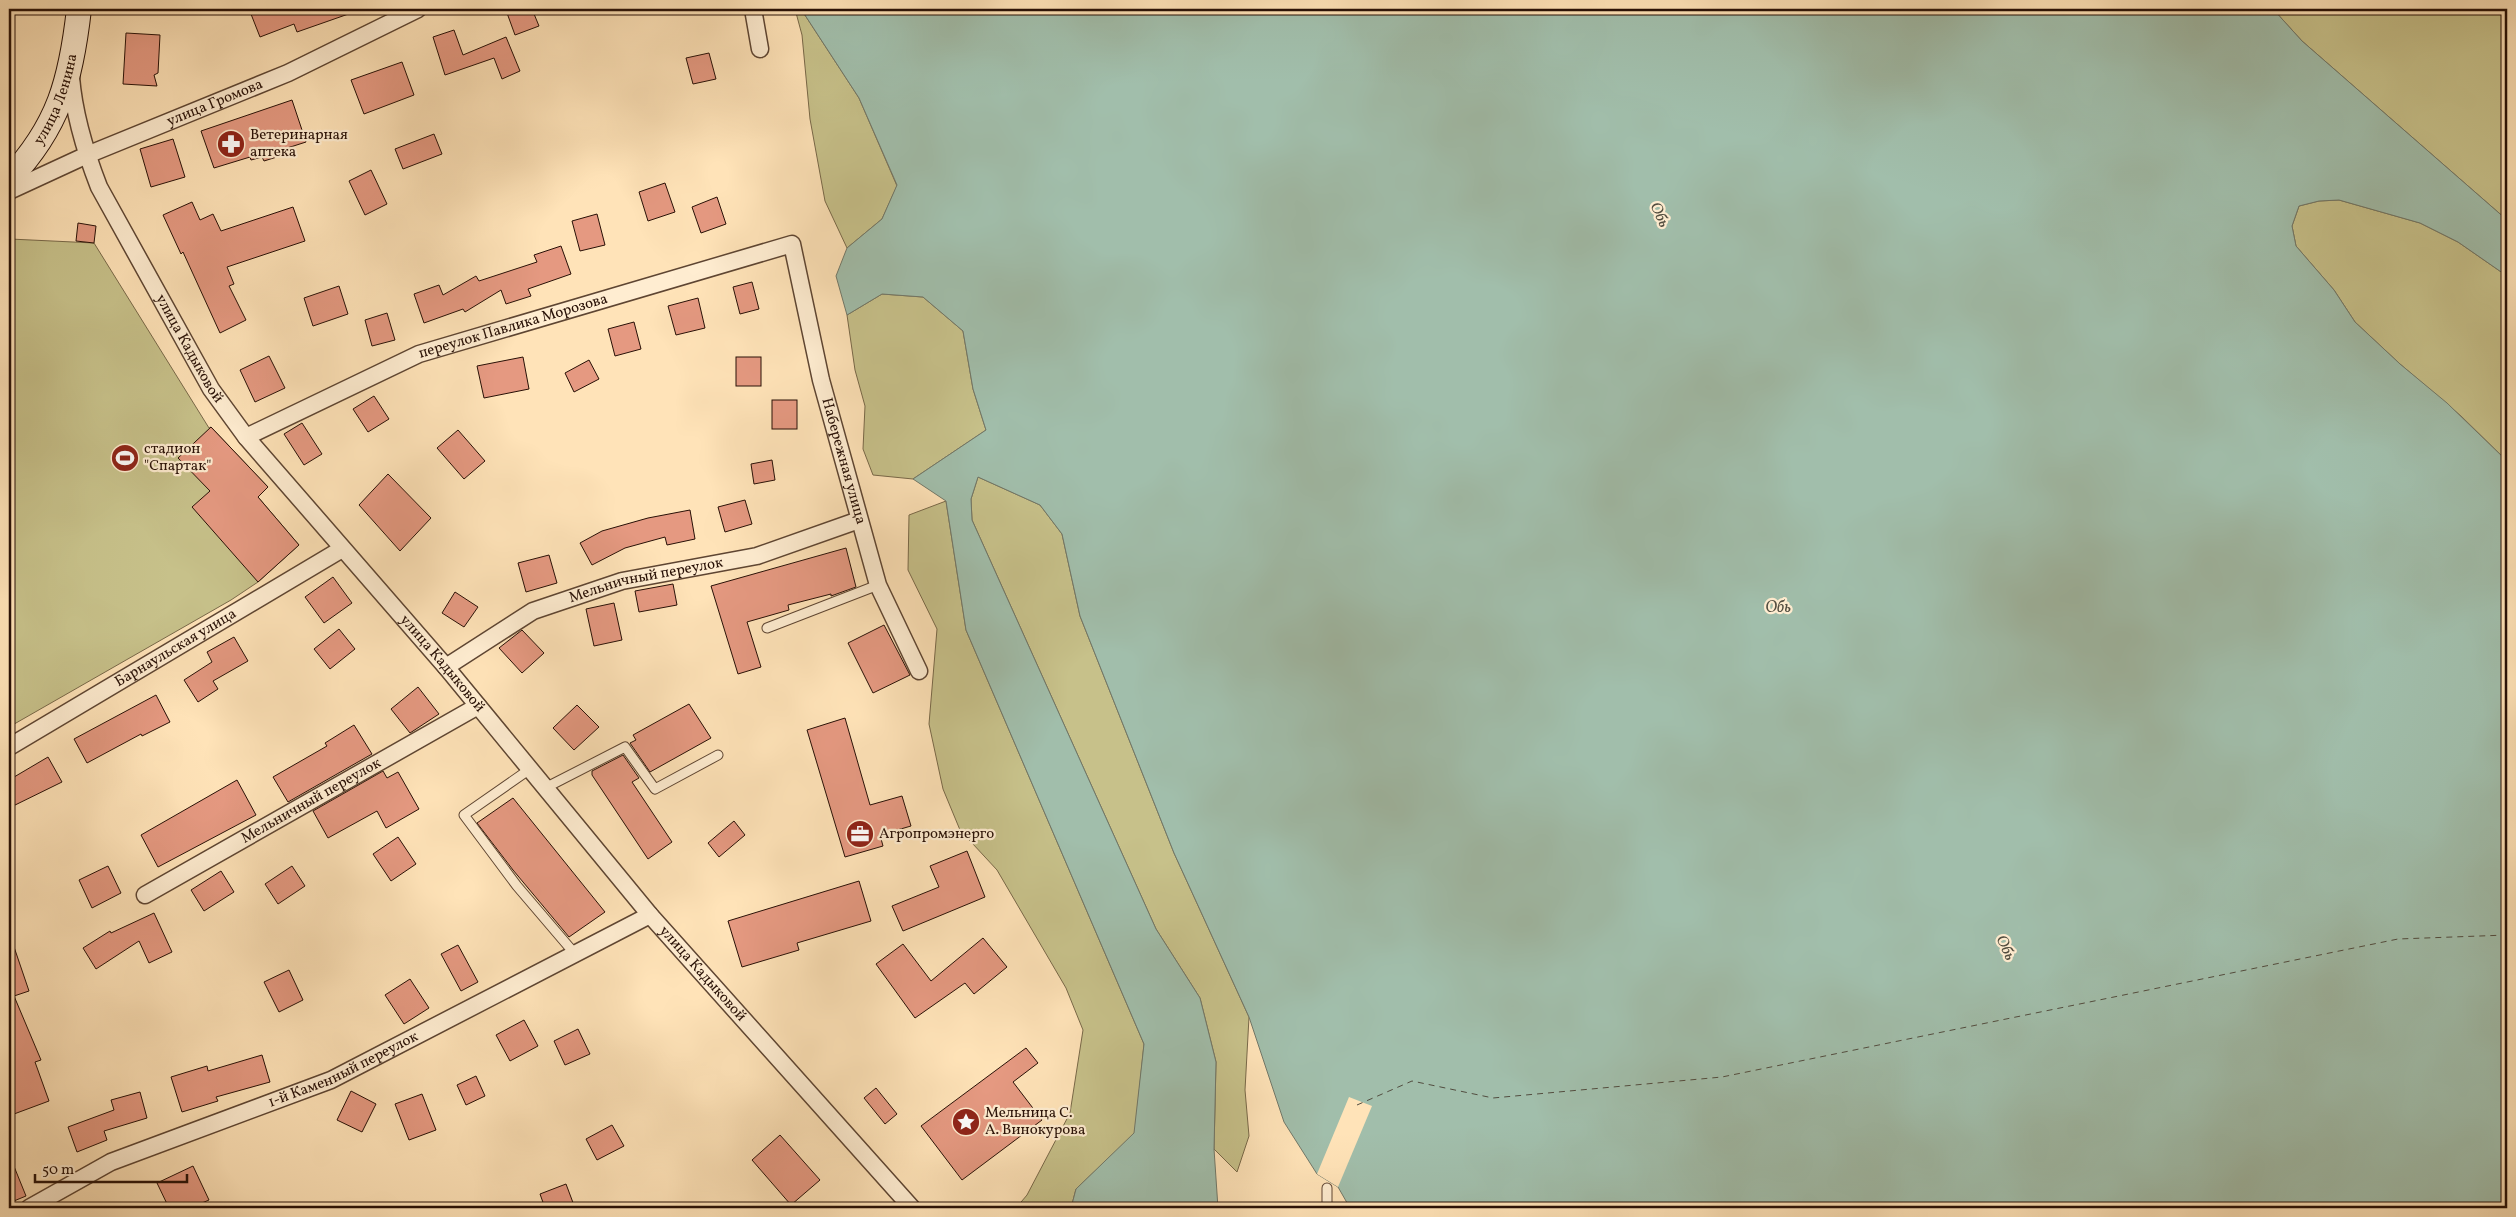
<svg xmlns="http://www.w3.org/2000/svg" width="2516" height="1217" font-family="Vollkorn,serif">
  <rect width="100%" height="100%" fill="#ffe3b8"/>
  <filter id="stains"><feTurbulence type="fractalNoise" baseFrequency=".004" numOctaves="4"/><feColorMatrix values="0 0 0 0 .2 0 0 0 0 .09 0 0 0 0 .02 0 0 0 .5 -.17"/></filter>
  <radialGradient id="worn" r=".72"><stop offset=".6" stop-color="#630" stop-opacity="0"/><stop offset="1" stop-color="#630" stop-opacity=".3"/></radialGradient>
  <g fill="#c7c18a" stroke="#786848">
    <path d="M795 9H801L859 98 897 186 882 219 847 248 825 201 810 119 802 35Z"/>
    <path d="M2273 9H2507V220L2302 41Z"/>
    <path d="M2339 200 2420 223 2458 242 2507 276V461L2461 416 2400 364 2355 322 2334 290 2296 246 2292 226 2299 206 2319 201Z"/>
    <path d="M10 239 94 243 209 428 211 427 268 487 258 497 299 545 258 582 231 600 9 727Z"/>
    <path d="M882 294 923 297 963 331 973 389 986 430 913 479 873 475 863 449 865 406 855 370 847 315Z"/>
    <path d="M978 477 1040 505 1062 534 1080 616 1174 853 1249 1017 1245 1090 1249 1136 1237 1172 1214 1149 1216 1062 1200 998 1156 929 972 520 971 499Z"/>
    <path d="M946 501 966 630 1144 1044 1135 1133 1076 1189 1071 1208H1016L1027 1195 1070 1113 1083 1030 1066 988 997 870 960 830 943 789 929 724 937 629 908 570 909 515Z"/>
  </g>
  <path fill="#a1beab" stroke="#717869" d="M801 9H2273L2302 41 2507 220V276L2458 242 2420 223 2339 200 2319 201 2299 206 2292 226 2296 246 2334 290 2355 322 2400 364 2447 403 2507 461V1208H1350L1338 1187 1317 1174 1284 1122 1249 1017 1174 853 1080 616 1062 534 1040 505 978 477 971 499 972 520 1156 929 1200 998 1216 1062 1214 1149 1218 1208H1071L1076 1189 1134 1133 1144 1044 966 630 946 501 913 479 986 430 973 389 963 331 923 297 882 294 847 315 836 276 847 248 882 219 897 185 859 98Z"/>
  <path fill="#ffe3b8" d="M1349 1097 1372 1106 1338 1187 1317 1174Z"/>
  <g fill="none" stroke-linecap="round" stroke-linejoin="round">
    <path stroke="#524d40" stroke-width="1" stroke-dasharray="6 5" stroke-linecap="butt" d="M1357 1105 1412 1081 1493 1098 1722 1077 2398 939 2507 935"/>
  </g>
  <g fill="#e59981" stroke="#281006">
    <path d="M249 9H357V11L297 32 294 24 260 37Z"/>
    <path d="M518 9H532L539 26 515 35 507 13Z"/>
    <path d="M454 30 463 55 506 37 520 71 502 79 494 58 445 75 433 37Z"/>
    <path d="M126 33 160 35 158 73 154 75 157 86 123 84Z"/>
    <path d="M709 53 716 79 693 84 686 58Z"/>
    <path d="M402 62 414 95 364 114 351 80Z"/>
    <path d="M292 100 306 142 278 151 280 156 264 161 262 157 251 160 250 157 214 168 201 131Z"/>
    <path d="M434 134 442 154 403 169 395 149Z"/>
    <path d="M173 139 185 177 151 187 140 149Z"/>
    <path d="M371 170 387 204 365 215 349 181Z"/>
    <path d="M665 183 675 212 648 221 639 192Z"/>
    <path d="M717 197 726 224 701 233 692 207Z"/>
    <path d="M192 202 200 220 213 214 221 231 293 207 305 241 227 267 234 284 229 286 246 320 220 333 183 252 181 254 163 215Z"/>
    <path d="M597 214 605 245 580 251 572 221Z"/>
    <path d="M78 223 96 226 94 243 76 241Z"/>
    <path d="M561 246 571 274 528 289 531 296 506 304 501 290 465 312 463 309 424 323 414 294 439 285 443 295 476 276 479 281 537 262 534 255Z"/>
    <path d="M752 282 759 309 740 314 733 287Z"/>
    <path d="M339 286 348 314 313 326 304 298Z"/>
    <path d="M698 298 705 328 676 335 668 306Z"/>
    <path d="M387 313 395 340 372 346 365 320Z"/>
    <path d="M634 322 641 349 615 356 608 329Z"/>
    <path d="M269 356 285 388 255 402 240 370Z"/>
    <path d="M523 357 529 389 484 398 477 366Z"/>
    <rect x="736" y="357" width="25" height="29"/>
    <path d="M589 360 599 379 574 392 565 373Z"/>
    <path d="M374 396 389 419 368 432 353 409Z"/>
    <rect x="772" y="400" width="25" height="29"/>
    <path d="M302 423 322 454 304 465 284 434Z"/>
    <path d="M211 427 268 487 258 497 299 545 258 582 192 507 210 491 178 458Z"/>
    <path d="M458 430 485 461 464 479 437 448Z"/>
    <path d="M772 460 775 480 754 484 751 464Z"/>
    <path d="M388 474 431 518 400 551 359 505Z"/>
    <path d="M745 500 752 524 725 532 718 507Z"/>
    <path d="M690 510 695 539 667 545 665 537 625 548 592 565 580 543 602 531 648 518Z"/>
    <path d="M846 548 856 587 831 596V594L788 605 789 610 747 622 761 667 738 674 711 586Z"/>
    <path d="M549 555 557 583 526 592 518 563Z"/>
    <path d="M333 577 352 603 324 623 305 597Z"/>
    <path d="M673 584 677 605 639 612 635 591Z"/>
    <path d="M455 592 478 607 464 627 442 613Z"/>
    <path d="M614 603 622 640 594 646 586 609Z"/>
    <path d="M884 625 910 675 873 693 848 643Z"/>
    <path d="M339 629 355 649 330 669 314 649Z"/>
    <path d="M522 630 544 653 522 673 499 648Z"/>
    <path d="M234 637 248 661 213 681 218 689 198 702 184 680 212 662 207 652Z"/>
    <path d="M418 687 439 714 410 733 391 709Z"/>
    <path d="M156 695 170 722 142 736 141 734 87 763 74 739Z"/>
    <path d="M689 704 711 738 650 772 630 743 636 740 633 735Z"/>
    <path d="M577 705 599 727 574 750 553 728Z"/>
    <path d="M845 718 870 805 902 796 911 826 880 835 883 846 845 857 807 730Z"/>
    <path d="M354 725 372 754 288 802 273 777 327 746 325 743Z"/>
    <path d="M623 755 639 778 632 782 672 842 648 859 592 775V771Z"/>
    <path d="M48 757 62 782 9 808V780Z"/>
    <path d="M383 771 387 778 398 772 419 809 386 828 377 811 328 838 313 811Z"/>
    <path d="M237 780 256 815 158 867 141 835Z"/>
    <path d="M513 798 605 912 569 937 513 870 477 823Z"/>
    <path d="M734 821 745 835 719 857 708 843Z"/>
    <path d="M398 837 416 864 391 881 373 854Z"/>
    <path d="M967 851 985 897 903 931 892 906 939 887 930 866Z"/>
    <path d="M108 866 121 893 92 908 79 880Z"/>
    <path d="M292 866 305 886 278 904 265 884Z"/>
    <path d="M221 871 234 892 204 911 191 890Z"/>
    <path d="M859 881 871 921 797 943 799 950 742 967 728 921Z"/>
    <path d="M154 913 172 952 149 963 139 941 96 969 83 948 110 931 111 933Z"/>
    <path d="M983 938 1007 967 974 994 965 983 915 1018 876 964 903 944 931 981Z"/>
    <path d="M9 941H12L29 991 14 996 41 1060 35 1062 49 1101 14 1114 9 1099Z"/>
    <path d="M458 945 478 982 461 991 441 954Z"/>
    <path d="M289 970 303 1000 279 1012 264 982Z"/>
    <path d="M410 979 429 1008 404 1024 385 995Z"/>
    <path d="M524 1020 538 1046 510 1061 496 1035Z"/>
    <path d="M578 1029 590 1054 565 1065 554 1041Z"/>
    <path d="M1026 1048 1038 1063 1013 1082 1042 1120 962 1180 921 1126Z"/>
    <path d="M262 1055 270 1082 216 1097 218 1101 182 1112 171 1077 207 1066 208 1071Z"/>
    <path d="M476 1076 485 1096 466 1105 457 1085Z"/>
    <path d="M876 1088 897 1114 885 1124 864 1098Z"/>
    <path d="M351 1091 376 1104 362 1132 337 1120Z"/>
    <path d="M140 1092 147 1118 104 1131 107 1140 77 1152 68 1127 114 1110 111 1100Z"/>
    <path d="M422 1094 436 1130 409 1140 395 1104Z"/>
    <path d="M612 1125 624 1146 597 1160 586 1139Z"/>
    <path d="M780 1135 820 1180 791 1205 752 1160Z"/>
    <path d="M9 1154 26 1196 9 1203Z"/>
    <path d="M193 1166 209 1200 190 1208H169L157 1183Z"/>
    <path d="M566 1184 575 1208H545L540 1194Z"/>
  </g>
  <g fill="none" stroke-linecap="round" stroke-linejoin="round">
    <defs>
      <g id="lane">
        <path d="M767 628 878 585"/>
        <path d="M530 769 464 815 517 886 575 954"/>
        <path d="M545 788 625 747 655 789 718 755"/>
        <path d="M1327 1208V1188"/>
      </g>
      <g id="street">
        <path d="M753 9 760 49"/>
        <path id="s1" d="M71 77C74 115 85 151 99 187L211 389 246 437 446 667 650 915 912 1208"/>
        <path id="s2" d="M9 191 87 155 288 73 418 9"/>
        <path id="s3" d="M246 437 419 354 792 244 821 380 878 585 919 671"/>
        <path id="s4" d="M446 667 533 611 622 581 757 556 859 520"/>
        <path id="s5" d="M9 747 342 549"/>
        <path id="s6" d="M145 895 478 706"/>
        <path id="s7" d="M29 1208 111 1162 331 1080 650 915"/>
      </g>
      <g id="secondary">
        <path id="s8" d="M9 179C59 126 71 80 79 9"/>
      </g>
    </defs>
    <use href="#lane" stroke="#5e4532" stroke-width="11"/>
    <use href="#street" stroke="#5e4532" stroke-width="19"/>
    <use href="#secondary" stroke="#281006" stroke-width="26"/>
    <use href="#lane" stroke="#ffedd1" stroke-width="9"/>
    <use href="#street" stroke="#ffedd1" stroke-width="16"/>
    <use href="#secondary" stroke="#ffedd1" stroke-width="24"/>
  </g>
  <defs>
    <symbol id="pharmacy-disc" viewBox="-11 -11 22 22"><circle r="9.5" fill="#8f2418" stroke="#ffedd1"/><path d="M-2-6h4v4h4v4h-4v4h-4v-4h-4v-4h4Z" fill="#fff"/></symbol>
    <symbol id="stadium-disc" viewBox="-11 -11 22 22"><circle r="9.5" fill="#8f2418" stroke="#ffedd1"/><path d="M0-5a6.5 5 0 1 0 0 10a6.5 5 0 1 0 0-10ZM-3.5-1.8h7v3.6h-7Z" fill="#fff"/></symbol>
    <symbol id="office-disc" viewBox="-11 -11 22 22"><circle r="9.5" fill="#8f2418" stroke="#ffedd1"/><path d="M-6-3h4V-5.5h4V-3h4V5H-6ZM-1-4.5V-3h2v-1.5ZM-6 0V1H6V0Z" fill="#fff"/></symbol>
    <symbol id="sight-disc" viewBox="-11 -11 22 22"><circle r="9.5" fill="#8f2418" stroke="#ffedd1"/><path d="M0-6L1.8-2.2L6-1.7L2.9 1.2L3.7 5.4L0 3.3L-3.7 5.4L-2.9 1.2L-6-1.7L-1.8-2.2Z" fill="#fff"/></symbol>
  </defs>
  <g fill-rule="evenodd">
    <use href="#pharmacy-disc" x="215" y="128" width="32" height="32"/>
    <use href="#stadium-disc" x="109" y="442" width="32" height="32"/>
    <use href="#office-disc" x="844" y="818" width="32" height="32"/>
    <use href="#sight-disc" x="950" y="1106" width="32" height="32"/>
  </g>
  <g text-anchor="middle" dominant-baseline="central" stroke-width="4.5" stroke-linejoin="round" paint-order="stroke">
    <g font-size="15" fill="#281006" stroke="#ffedd1">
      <text stroke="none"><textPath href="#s8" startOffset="94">улица Ленина</textPath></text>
      <text stroke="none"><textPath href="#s2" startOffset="224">улица Громова</textPath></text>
      <text stroke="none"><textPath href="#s3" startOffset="290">переулок Павлика Морозова</textPath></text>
      <text stroke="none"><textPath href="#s1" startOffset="299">улица Кадыковой</textPath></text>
      <text stroke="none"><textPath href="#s3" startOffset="804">Набережная улица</textPath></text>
      <text stroke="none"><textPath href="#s4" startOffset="221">Мельничный переулок</textPath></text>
      <text stroke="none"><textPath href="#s5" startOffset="194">Барнаульская улица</textPath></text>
      <text stroke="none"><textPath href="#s1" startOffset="704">улица Кадыковой</textPath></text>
      <text stroke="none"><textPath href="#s6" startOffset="191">Мельничный переулок</textPath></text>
      <text stroke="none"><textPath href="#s1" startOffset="1109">улица Кадыковой</textPath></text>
      <text stroke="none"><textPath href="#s7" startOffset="344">1-й Каменный переулок</textPath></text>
    </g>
    <g font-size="15" fill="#281006" stroke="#ffedd1" text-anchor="start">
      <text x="250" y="135">Ветеринарная<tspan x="250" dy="17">аптека</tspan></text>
      <text x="144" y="449">стадион<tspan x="144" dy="17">"Спартак"</tspan></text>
      <text x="879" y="834">Агропромэнерго</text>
      <text x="985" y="1113">Мельница С.<tspan x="985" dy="17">А. Винокурова</tspan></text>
    </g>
    <g font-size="16" font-style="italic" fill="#524d40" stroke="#ffedd1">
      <text transform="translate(1659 215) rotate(65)">Обь</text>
      <text x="1778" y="608">Обь</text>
      <text transform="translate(2005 948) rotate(65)">Обь</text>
    </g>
  </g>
  <rect width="2516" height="1217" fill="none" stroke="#ffe3b8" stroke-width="30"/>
  <rect x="10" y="10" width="2496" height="1197" fill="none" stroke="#281006" stroke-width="2.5"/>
  <rect x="15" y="15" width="2486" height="1187" fill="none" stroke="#281006"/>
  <path d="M35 1174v8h152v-8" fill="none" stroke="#281006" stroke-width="2.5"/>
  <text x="42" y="1174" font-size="15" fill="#281006" stroke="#ffedd1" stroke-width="4" paint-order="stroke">50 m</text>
  <rect width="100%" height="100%" filter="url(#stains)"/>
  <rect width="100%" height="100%" fill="url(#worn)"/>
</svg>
